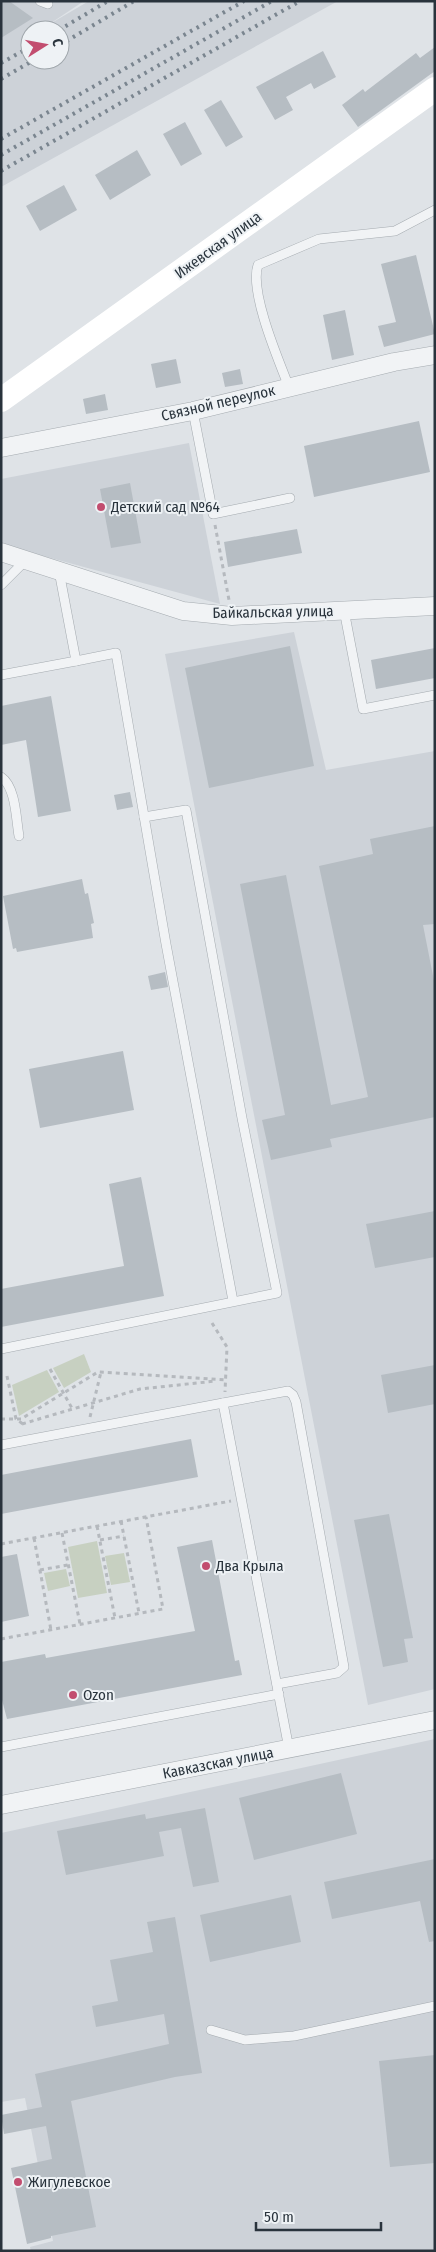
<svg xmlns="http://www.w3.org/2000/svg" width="436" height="2252" font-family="'Fira Sans Condensed',sans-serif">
  <rect width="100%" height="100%" fill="#dfe3e7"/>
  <g fill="#cdd2d8" fill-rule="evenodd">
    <path d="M1 1H84L48 25 89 1H338L1 187ZM30 30H60V60H30Z"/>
    <path d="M189 443 220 604 3 545 1 479Z"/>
    <path d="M294 632 326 770 435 751V1689L368 1705 165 654Z"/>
    <path d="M435 1739V2251H31L30 2247 53 2241 25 2098 1 2102V1833Z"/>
  </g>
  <g fill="#c7d0c1">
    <path d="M84 1354 91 1372 64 1388 53 1368Z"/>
    <path d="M47 1370 59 1392 19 1416 12 1385Z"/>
    <path d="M97 1541 107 1593 78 1598 68 1547Z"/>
    <path d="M124 1553 130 1582 111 1585 105 1556Z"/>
    <path d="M66 1569 70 1586 48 1591 44 1573Z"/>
  </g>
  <g fill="#b6bdc3">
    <path d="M1 1H9L33 18 1 38Z"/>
    <path d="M435 47V71L358 127 342 105 363 89 365 92 416 53 420 58Z"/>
    <path d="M323 51 336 77 314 89 311 83 286 97 293 110 275 120 256 87Z"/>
    <path d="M221 100 243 137 226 147 204 110Z"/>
    <path d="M185 122 202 154 181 166 163 134Z"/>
    <path d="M137 150 151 175 110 200 95 175Z"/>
    <path d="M64 185 77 210 40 231 26 206Z"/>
    <path d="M416 255 435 334 384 347 378 326 396 322 381 264Z"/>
    <path d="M345 310 354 355 332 360 323 315Z"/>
    <path d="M176 359 181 383 156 388 151 364Z"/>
    <path d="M240 369 243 384 225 387 222 373Z"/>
    <path d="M105 394 108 410 86 414 83 399Z"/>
    <path d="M419 421 430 472 314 497 304 446Z"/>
    <path d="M130 483 141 543 111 548 100 489Z"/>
    <path d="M297 529 302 553 228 567 224 542Z"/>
    <path d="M290 646 314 766 209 788 185 668Z"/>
    <path d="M435 648V678L376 689 371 660Z"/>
    <path d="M51 696 71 811 38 817 26 740 1 745V706Z"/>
    <path d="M130 792 133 807 117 810 114 795Z"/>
    <path d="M435 826V924L423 925 435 986V1117L330 1139 332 1147 271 1160 262 1120 285 1115 240 884 286 875 331 1105 368 1097 319 866 373 854 370 839Z"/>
    <path d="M82 879 85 894 88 893 94 923 91 924 93 938 17 952 16 948 13 949 3 896Z"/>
    <path d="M165 972 168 987 151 990 148 976Z"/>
    <path d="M123 1051 134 1110 40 1128 29 1069Z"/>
    <path d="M141 1177 164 1296 1 1327V1289L124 1266 109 1184Z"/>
    <path d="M435 1211V1257L375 1268 366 1224Z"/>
    <path d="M435 1365V1404L388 1413 381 1375Z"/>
    <path d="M191 1439 198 1477 1 1514V1475Z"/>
    <path d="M389 1514 413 1638 404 1639 408 1662 383 1667 354 1520Z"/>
    <path d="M212 1540 235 1661 239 1660 242 1675 7 1719 1 1696V1662L45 1654 46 1658 195 1631 177 1547Z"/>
    <path d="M17 1554 29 1616 1 1622V1557Z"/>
    <path d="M341 1773 357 1834 254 1860 239 1798Z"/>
    <path d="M205 1808 219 1882 193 1887 181 1828 159 1832 164 1856 66 1875 57 1831 145 1814 146 1819Z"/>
    <path d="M435 1859V1941L429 1942 420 1901 332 1919 324 1882Z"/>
    <path d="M291 1895 301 1942 210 1962 200 1915Z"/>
    <path d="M175 1917 202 2073 175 2077 71 2101 96 2227 51 2236V2238L27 2244 11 2168 52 2159 46 2126 4 2134 1 2115 42 2107 35 2074 169 2044 164 2014 96 2027 92 2006 118 2001 110 1960 153 1952 147 1922Z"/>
    <path d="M435 2055V2163L390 2167 379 2061Z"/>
  </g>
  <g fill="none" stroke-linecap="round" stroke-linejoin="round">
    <defs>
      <g id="lane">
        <path d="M40 1 48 4"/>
        <path d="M289 387C278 359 249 291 258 265L319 239 395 231 435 210"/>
        <path d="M193 411 213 514 290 498"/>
        <path d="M1 585 25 561"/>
        <path d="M344 610 363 709 435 695"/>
        <path d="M76 661 116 653 166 944 233 1301"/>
        <path d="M1 675 76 661 59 571"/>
        <path d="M1 777C16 787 16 819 19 836"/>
        <path d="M1 1349 277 1293 242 1118 186 810 144 817"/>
        <path d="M223 1403 288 1391 293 1395 296 1402 344 1667 337 1673 277 1684"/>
        <path d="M1 1445 223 1403 289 1749"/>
        <path d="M1 1747 279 1694"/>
        <path d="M211 2030 245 2040 294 2036 435 2006"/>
      </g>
      <g id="street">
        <path d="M1 448 193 411 394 362 435 355"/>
        <path d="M1 552 183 611 232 616 435 606"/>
        <path d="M1 1805 435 1720"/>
      </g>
    </defs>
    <use href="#lane" stroke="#a5abb0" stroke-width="10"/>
    <use href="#street" stroke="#a5abb0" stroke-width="19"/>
    <g stroke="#b5b9be" stroke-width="3" stroke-dasharray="4 4" stroke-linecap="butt">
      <path d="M215 525 229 600"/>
      <path d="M212 1323 227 1347 225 1392"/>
      <path d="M50 1369 73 1410"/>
      <path d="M7 1376 16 1419 23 1424"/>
      <path d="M90 1417 101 1372"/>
      <path d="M1 1419H21L98 1372 226 1380"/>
      <path d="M22 1424 140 1389 216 1381"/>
      <path d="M121 1521 139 1613"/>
      <path d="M97 1526 115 1618"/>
      <path d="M62 1533 80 1624"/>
      <path d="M34 1538 51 1630"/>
      <path d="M100 1540 124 1536"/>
      <path d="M1 1544 231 1501"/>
      <path d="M40 1570 68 1565"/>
      <path d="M1 1639 163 1609 146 1517"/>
    </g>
    <use href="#lane" stroke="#f1f3f5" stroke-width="9"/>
    <use href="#street" stroke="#f1f3f5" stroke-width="18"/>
    <path stroke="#fff" stroke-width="24" d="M1 400 435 89"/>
    <g stroke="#7a858f" stroke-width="4" stroke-dasharray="2.5 5" stroke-linecap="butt">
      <path d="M59 30 108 1"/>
      <path d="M60 45 134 1"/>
      <path d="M1 63 30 47"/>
      <path d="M1 79 34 60"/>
      <path d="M1 139 244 1"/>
      <path d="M1 155 272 1"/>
      <path d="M1 171 300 1"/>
    </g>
  </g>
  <g fill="#c24d6f" stroke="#eef2f5" stroke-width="2">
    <circle cx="101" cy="507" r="5"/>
    <circle cx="206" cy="1566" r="5"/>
    <circle cx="73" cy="1695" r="5"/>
    <circle cx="18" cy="2182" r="5"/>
  </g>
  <g text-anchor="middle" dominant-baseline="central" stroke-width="4" stroke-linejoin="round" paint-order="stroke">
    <g font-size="15" fill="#29333c" stroke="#eef2f5">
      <text transform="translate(218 245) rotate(-36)">Ижевская улица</text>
      <text transform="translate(218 403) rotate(-13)">Связной переулок</text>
      <text transform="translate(273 612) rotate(-1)">Байкальская улица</text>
      <text transform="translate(218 1763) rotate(-11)">Кавказская улица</text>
    </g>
    <g font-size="15" fill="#29333c" stroke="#eef2f5" text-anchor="start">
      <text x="111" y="507">Детский сад №64</text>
      <text x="216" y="1566">Два Крыла</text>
      <text x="83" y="1695">Ozon</text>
      <text x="28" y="2182">Жигулевское</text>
    </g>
  </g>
  <rect width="436" height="2252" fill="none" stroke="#29333c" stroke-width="5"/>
  <g transform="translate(45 45) rotate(79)"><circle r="24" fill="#eef2f5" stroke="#9fa6ab"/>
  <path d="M0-4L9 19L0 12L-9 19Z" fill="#c24d6f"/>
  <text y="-8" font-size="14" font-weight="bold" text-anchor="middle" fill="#29333c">С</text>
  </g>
  <path d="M256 2222v8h125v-8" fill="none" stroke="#29333c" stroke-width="2.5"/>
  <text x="264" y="2222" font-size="15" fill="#29333c" stroke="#eef2f5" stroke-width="4" paint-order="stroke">50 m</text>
</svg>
